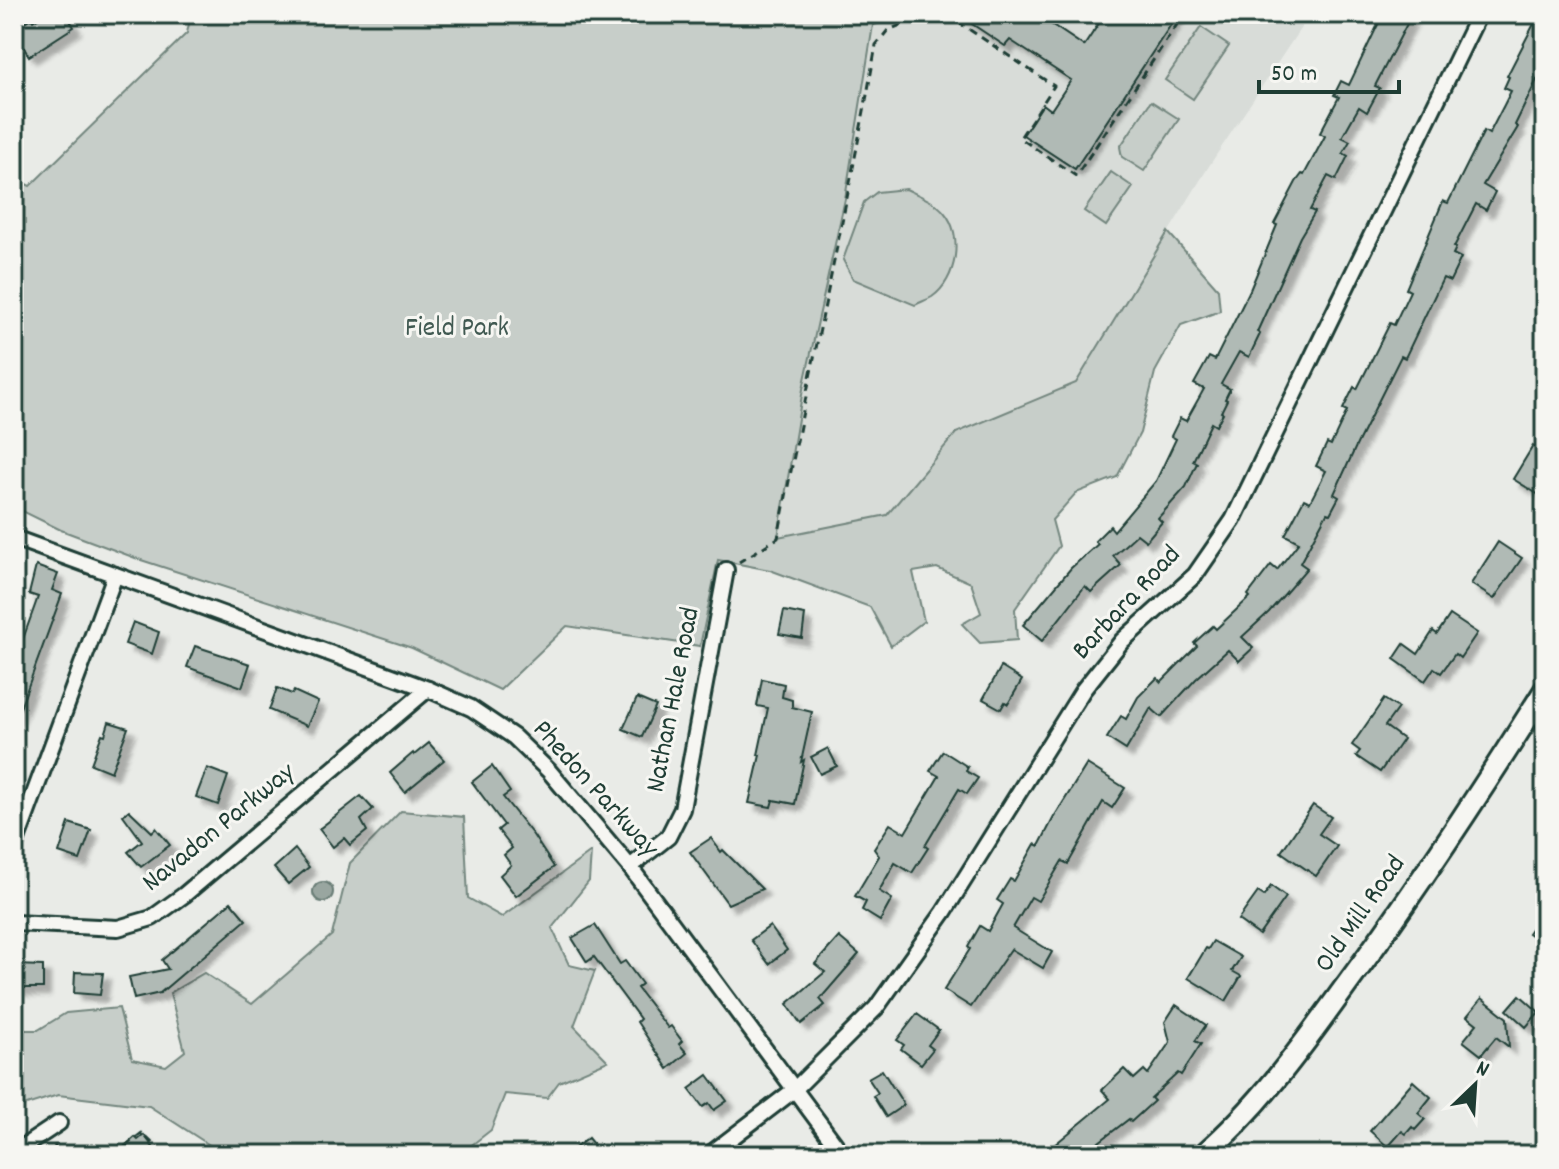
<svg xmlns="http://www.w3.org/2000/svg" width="1559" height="1169" font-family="Dekko,sans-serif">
  <defs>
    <filter id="shadow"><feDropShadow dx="7" dy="7" stdDeviation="2" flood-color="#0004"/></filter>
  </defs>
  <rect width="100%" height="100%" fill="#e9ebe7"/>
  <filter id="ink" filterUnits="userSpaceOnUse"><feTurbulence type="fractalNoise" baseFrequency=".0125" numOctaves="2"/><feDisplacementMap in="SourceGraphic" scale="16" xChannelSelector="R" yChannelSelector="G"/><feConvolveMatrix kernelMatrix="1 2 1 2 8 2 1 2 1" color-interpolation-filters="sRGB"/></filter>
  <g filter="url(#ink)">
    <path fill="#d8dcd8" d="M919 14H1310L1209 166 1076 383 956 433 887 515 778 538 803 389 845 199 873 25Z"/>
    <g fill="#c7cec9" stroke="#73867e" stroke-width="2">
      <path d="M191 14H922L873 25 845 199 803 389 778 537 887 515 956 433 1076 383 1168 232 1218 289 1220 311 1181 325 1155 372 1140 433 1117 477 1076 493 1052 520 1059 546 1015 609 1017 640 980 643 962 624 981 613 971 583 937 568 913 572 924 621 891 646 870 607 770 570 718 560 700 646 567 626 500 690 412 648 138 559 61 530 14 507V178L30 186 187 33Z"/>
      <path d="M1201 27 1229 46 1193 99 1165 80Z"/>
      <path d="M1151 101 1179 119 1144 171 1122 157 1120 147Z"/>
      <path d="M1111 172 1133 187 1106 226 1084 211Z"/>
      <path d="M906 189C918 195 935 201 944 212 964 235 957 280 932 297 927 300 920 302 915 305L853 279 843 260 864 202 877 192Z"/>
      <path d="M401 811 464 817 468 898 502 917 591 852 589 881 552 928 569 965 595 971 574 1026 608 1061 559 1082 547 1098 505 1094 491 1130 459 1155H225L149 1106 58 1095 14 1109V1030H38L66 1013 119 1008 132 1059 166 1066 185 1051 170 993 204 973 252 1004 332 935 350 863Z"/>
    </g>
    <circle fill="#99a6a0" stroke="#687c75" stroke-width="2" cx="323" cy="892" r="10"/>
    <g fill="#b0bab5" stroke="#1f3d34" stroke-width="2" filter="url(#shadow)">
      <path d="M44 14H66L74 27 29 56 14 33V29L31 18 33 21Z"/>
      <path d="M957 14H1036L1084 46 1105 14H1178L1075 169 1023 135 1043 104 1051 110 1071 80 1010 40 1005 46Z"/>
      <path d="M1383 14H1412L1375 86 1380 88 1367 112 1359 107 1342 137 1350 141 1343 153 1348 156 1336 180 1328 176 1310 210 1315 212 1300 237 1257 332 1260 334 1249 357 1239 352 1221 384 1230 389 1225 399 1227 400 1221 412 1223 413 1216 426 1211 423 1193 461 1197 463 1186 487 1158 518 1162 522 1146 541 1137 534 1113 556 1121 565 1091 592 1085 586 1042 641 1023 625 1071 568 1098 544 1095 541 1110 526 1114 531 1156 481 1176 439 1171 436 1180 418 1186 421 1204 389 1194 384 1209 357 1215 360 1250 290 1277 225 1274 224 1296 182 1302 174 1304 175 1325 136 1320 133 1339 97 1334 95 1341 81 1349 85Z"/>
      <path d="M1539 14H1545V63L1515 125 1518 127 1483 185 1495 192 1486 210 1476 204 1454 247 1456 248 1453 254 1461 258 1450 281 1443 278 1405 358 1401 356 1358 442 1334 494 1339 497 1330 514 1327 513 1300 563 1307 568 1269 612 1242 637 1253 648 1239 661 1228 650 1196 679 1161 717 1151 708 1126 750 1107 738 1121 716 1126 719 1138 697 1157 678 1161 682 1197 646 1194 643 1213 626 1216 629 1250 597 1248 595 1271 565 1277 570 1299 542 1285 535 1304 499 1310 502 1326 471 1316 466 1327 443 1331 445 1347 411 1343 409 1354 387 1357 389 1390 323 1394 325 1410 291 1406 289 1443 201 1448 203 1484 131 1489 134 1504 105 1511 91 1504 88 1509 77 1507 76Z"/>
      <path d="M1533 446 1545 454V486L1539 495 1513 479Z"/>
      <path d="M1498 542 1522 558 1494 599 1471 584Z"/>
      <path d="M36 566 58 574 52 590 62 594 15 722 14 664 38 597 29 594Z"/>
      <path d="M784 611 805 615 802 638 779 634Z"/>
      <path d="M1450 615 1477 633 1460 658 1455 654 1441 673 1434 668 1425 681 1394 659 1404 644 1418 654 1433 631 1437 634Z"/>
      <path d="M133 622 159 632 152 654 125 644Z"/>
      <path d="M195 646 250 664 242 687 187 667Z"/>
      <path d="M1001 667 1022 680 1008 704 1005 702 1001 709 983 699Z"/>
      <path d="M762 679 784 684 782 697 792 700V707L812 712 801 762 804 760 795 804 773 800 771 807 749 803 760 755H758L768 708 757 706Z"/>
      <path d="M277 688 292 694 294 691 318 702 307 726 269 710Z"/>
      <path d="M637 698 656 706 642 737 623 729Z"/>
      <path d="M1384 699 1398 708 1385 726 1403 739 1380 772 1356 756 1360 751 1352 745Z"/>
      <path d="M109 722 128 728 111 772 91 764 102 734 105 735Z"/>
      <path d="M429 743 444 760 405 792 390 773 413 753 414 755Z"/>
      <path d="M828 748 837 766 820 774 811 757Z"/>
      <path d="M943 751 968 767 966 771 978 778 967 794 959 789 925 846 928 848 912 873 895 863 879 891 892 899 880 921 862 910 866 902 855 896 879 856 874 849 890 824 905 833 939 776 930 771Z"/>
      <path d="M1087 764 1125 788 1112 808 1103 802 1068 864 1062 861 1038 901 1031 897 1013 928 1052 952 1043 968 1011 949 971 1007 944 990 970 949 968 947 980 926 988 931 1003 904 997 900 1010 879 1014 881 1035 844 1039 846 1054 817Z"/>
      <path d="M492 766 510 792 503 797 533 835 554 867 516 896 500 875 511 865 504 855 512 848 498 830 504 825 472 782Z"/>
      <path d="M207 768 228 776 218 805 196 797Z"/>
      <path d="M361 796 373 809 361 820 367 831 350 845 344 838 333 847 319 829Z"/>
      <path d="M1313 805 1331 817 1319 834 1337 846 1316 876 1281 852Z"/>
      <path d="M129 810 152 832 156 828 170 845 141 867 128 852 142 841 123 815Z"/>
      <path d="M69 823 91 830 80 860 59 853Z"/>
      <path d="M711 838 721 852 723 850 762 889 728 904 690 852Z"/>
      <path d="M295 849 309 867 288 884 274 868Z"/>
      <path d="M1271 886 1286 897 1259 935 1238 920 1258 892 1264 896Z"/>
      <path d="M231 902 246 920 160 993 134 999 129 977 168 969 162 960Z"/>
      <path d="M1545 909V945L1528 933Z"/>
      <path d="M595 925 620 964 625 961 642 984 637 988 668 1028 671 1026 682 1041 679 1044 687 1053 668 1069 637 1022 640 1019 594 957 587 962 572 938Z"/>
      <path d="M770 926 787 950 769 964 751 940Z"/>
      <path d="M839 937 859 954 820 999 825 1005 801 1024 787 1004 825 972 815 964Z"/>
      <path d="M1213 941 1241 957 1232 971 1241 976 1226 1001 1188 978 1206 948 1208 949Z"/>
      <path d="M15 965 43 966V988H15Z"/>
      <path d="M75 972 103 973 100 995 74 993Z"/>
      <path d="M1520 995 1539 1012 1526 1027 1507 1010Z"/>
      <path d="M1482 998 1507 1018 1509 1047 1496 1037 1481 1055 1463 1041 1477 1024 1467 1016Z"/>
      <path d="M1176 1005 1206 1025 1195 1041 1201 1044 1181 1075 1178 1073 1151 1098 1154 1101 1131 1122 1129 1119 1082 1155H1042L1110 1099 1102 1090 1124 1069 1134 1079 1144 1070 1148 1074 1170 1042 1165 1022Z"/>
      <path d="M917 1014 939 1030 928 1045 933 1049 921 1064 901 1049 904 1045 897 1040Z"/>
      <path d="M882 1070 904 1105 886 1117 873 1096 878 1093 868 1078Z"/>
      <path d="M708 1075 727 1101 714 1110 709 1103 703 1107 689 1089Z"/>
      <path d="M1413 1081 1431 1097 1418 1113 1425 1119 1415 1130 1412 1127 1406 1134 1402 1131 1388 1147 1370 1131Z"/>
      <path d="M144 1135 153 1147 147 1152 149 1155H115L135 1137 138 1140Z"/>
      <path d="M588 1138 602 1155H566Z"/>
    </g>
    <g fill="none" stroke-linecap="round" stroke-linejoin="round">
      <defs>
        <g id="street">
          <path d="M14 538 428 689 471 708 514 737 549 771 630 867 843 1155"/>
          <path d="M14 848 115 575"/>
          <path d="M630 867 668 837 682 809 726 570"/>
          <path d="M14 923 118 928 152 918 184 895 428 689"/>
          <path d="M14 1153 59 1123"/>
          <path d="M709 1155 794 1090 876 1008 944 912 1083 690 1122 641 1195 575 1233 520 1479 14"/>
        </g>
        <path id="secondary" d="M1203 1155C1260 1106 1304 1044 1348 983 1418 888 1482 790 1545 690"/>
      </defs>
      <use href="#street" stroke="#1f3d34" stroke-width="20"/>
      <use href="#secondary" stroke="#1f3d34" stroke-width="26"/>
      <g stroke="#1f3d34" stroke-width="3" stroke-dasharray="8 6" stroke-linecap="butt">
        <path d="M946 14 1054 86 1020 138 1076 176 1184 14"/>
        <path d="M739 562 778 538C809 373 847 210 876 45L888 30 930 14"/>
        <path d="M54 1145 61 1155"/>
        <path d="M114 1155 142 1133 164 1155"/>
      </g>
      <use href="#street" stroke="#f6f6f2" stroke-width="14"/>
      <use href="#secondary" stroke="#f6f6f2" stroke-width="20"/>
    </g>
  </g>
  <g text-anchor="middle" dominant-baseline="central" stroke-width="6" stroke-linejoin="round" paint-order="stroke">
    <g font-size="28" fill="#415a52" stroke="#f6f6f2">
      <text x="457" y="330">Field Park</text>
    </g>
    <g font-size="28" fill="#1f3d34" stroke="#f6f6f2">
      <text transform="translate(1128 604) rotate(-47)">Barbara Road</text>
      <text transform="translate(675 700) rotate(-79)">Nathan Hale Road</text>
      <text transform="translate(594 790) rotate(48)">Phedon Parkway</text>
      <text transform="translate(220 829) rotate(-39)">Navadon Parkway</text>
      <text transform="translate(1362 915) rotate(-55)">Old Mill Road</text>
    </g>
  </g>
  <rect width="1559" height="1169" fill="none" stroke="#f6f6f2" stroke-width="48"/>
  <rect x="24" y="24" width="1511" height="1121" fill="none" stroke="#1f3d34" stroke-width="3" filter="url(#ink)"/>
  <g transform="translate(1475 1085) rotate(25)" stroke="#f6f6f2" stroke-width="6" paint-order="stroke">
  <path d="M0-6L14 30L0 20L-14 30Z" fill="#1f3d34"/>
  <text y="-12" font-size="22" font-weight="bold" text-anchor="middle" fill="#1f3d34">N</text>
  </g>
  <path d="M1259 80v12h140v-12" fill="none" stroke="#1f3d34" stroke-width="4"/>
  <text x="1271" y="80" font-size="24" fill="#1f3d34" stroke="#f6f6f2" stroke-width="6" paint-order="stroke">50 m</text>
</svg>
